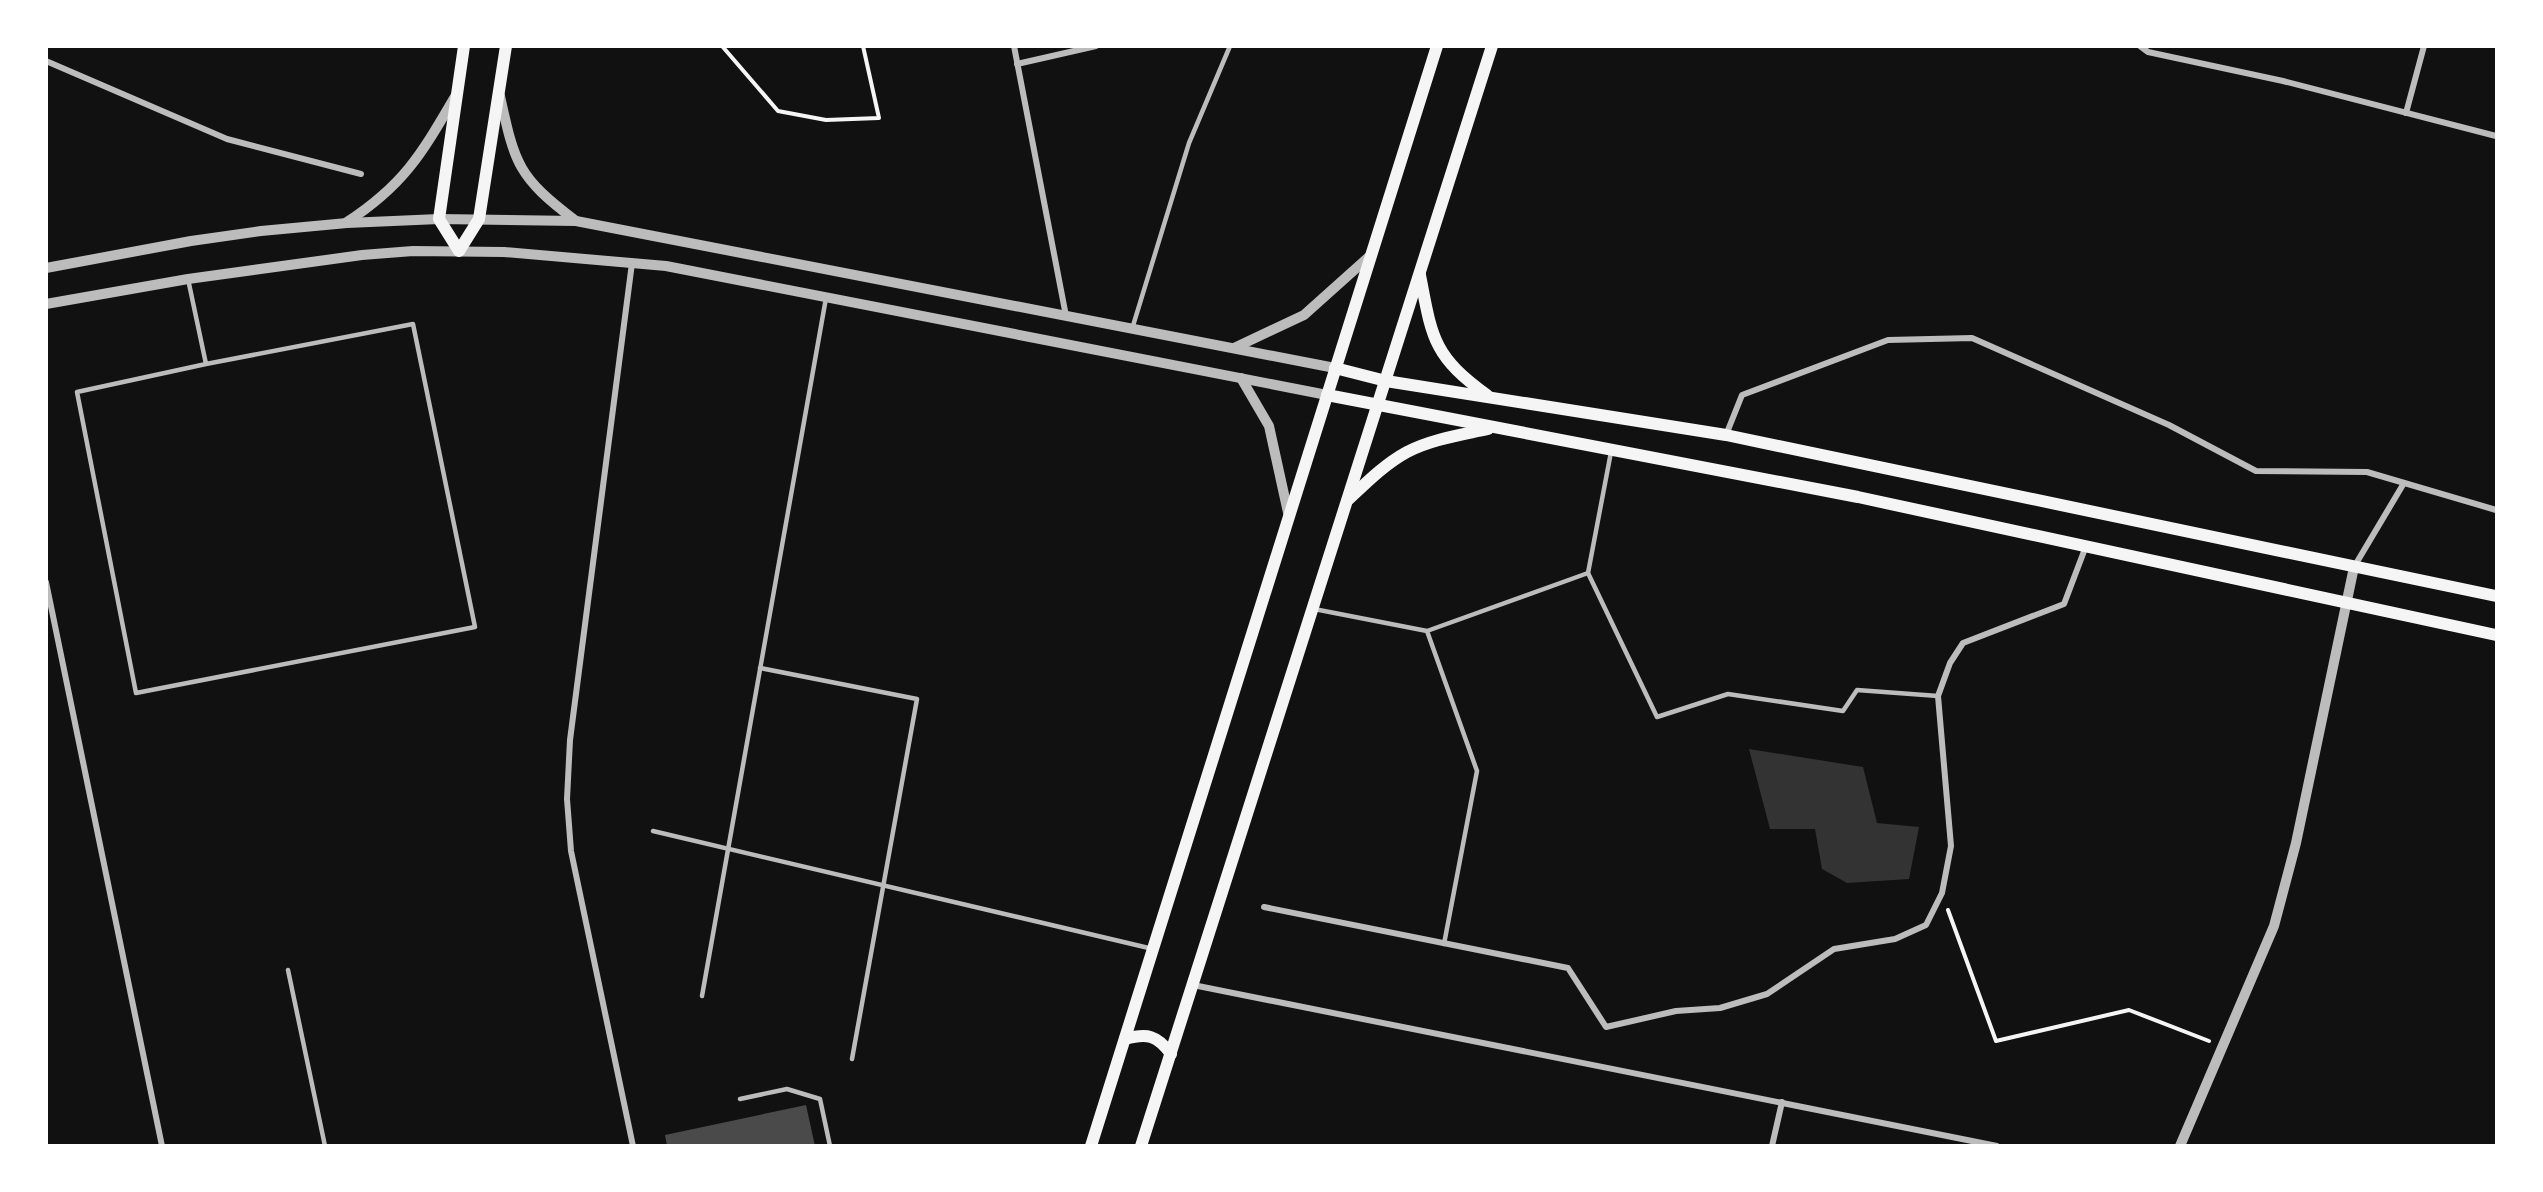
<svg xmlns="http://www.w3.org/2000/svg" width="2543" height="1192" font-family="Quicksand,sans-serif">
  <rect width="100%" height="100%" fill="#111"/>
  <path fill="#333" d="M1749 749 1863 767 1877 823 1919 827 1909 879 1847 883 1822 869 1815 829H1770Z"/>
  <path fill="#4a4a4a" d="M806 1105 815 1146H667L665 1135Z"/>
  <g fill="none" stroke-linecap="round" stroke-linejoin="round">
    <g stroke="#f5f5f5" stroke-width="4">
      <path d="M722 46 778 111 826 120 879 118 863 46"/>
      <path d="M1948 910 1996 1041 2129 1010 2209 1041"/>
    </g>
    <g stroke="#bcbcbc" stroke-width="4.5">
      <path d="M188 279 206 364 77 392 136 693 475 627 413 324 206 364"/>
      <path d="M1132 329 1189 143 1230 46"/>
      <path d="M1611 452 1588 573 1657 717 1728 694 1843 711 1857 690 1938 696"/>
      <path d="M1314 609 1427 631"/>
      <path d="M760 668 917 699 852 1059"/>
      <path d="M653 831 1153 949"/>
      <path d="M1444 944 1477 771 1427 631 1588 573"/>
      <path d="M288 970 325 1146"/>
      <path d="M702 996 826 298"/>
      <path d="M740 1099 787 1089 820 1099 830 1146"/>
    </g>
    <g stroke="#bcbcbc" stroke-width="6">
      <path d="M1014 46 1066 316"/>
      <path d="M2140 46 2148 52 2283 81 2496 136"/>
      <path d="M46 61 227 139 361 174"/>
      <path d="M1017 64 1096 46"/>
      <path d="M2406 113 2424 46"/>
      <path d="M632 263 570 740 567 799 571 851 633 1146"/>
      <path d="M1726 435 1742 395 1888 340 1972 338 2169 425 2256 471 2367 472 2496 510"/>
      <path d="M2354 567 2404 483"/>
      <path d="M46 582 162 1146"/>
      <path d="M1264 907 1568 968 1606 1027 1676 1011 1720 1008 1767 994 1834 949 1895 939 1926 925 1942 893 1951 846 1938 696 1950 663 1963 643 2064 604 2086 546"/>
      <path d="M1193 985 1997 1146"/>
      <path d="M1772 1146 1782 1102"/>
    </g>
    <g stroke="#bcbcbc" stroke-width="10">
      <path d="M500 96C515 165 518 177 576 221"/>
      <path d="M347 222C405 184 422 153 456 95"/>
      <path d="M46 268 191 241 261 231 347 223 439 219 576 221 1335 368"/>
      <path d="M46 304 188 279 362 255 413 251 504 252 666 266 1327 395"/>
      <path d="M1234 348 1304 315 1371 255"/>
      <path d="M1241 378 1269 426 1289 517"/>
      <path d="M2180 1146 2274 926 2296 843 2354 567"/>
    </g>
    <g stroke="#f5f5f5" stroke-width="12">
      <path d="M464 46 439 219 459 251 479 219 506 46"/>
      <path d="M1420 275C1432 338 1433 356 1487 395"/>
      <path d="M1335 368 1386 381 1726 435 2496 596"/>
      <path d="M1327 395 1858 497 2496 635"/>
      <path d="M1349 499C1367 482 1385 464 1407 452 1432 439 1461 435 1488 429"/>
      <path d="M1125 1039C1147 1033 1157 1035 1171 1054"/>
      <path d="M1091 1146 1437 46"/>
      <path d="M1141 1146 1492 46"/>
    </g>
  </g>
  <rect width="2543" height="1192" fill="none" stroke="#ffffff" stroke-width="96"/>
</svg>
